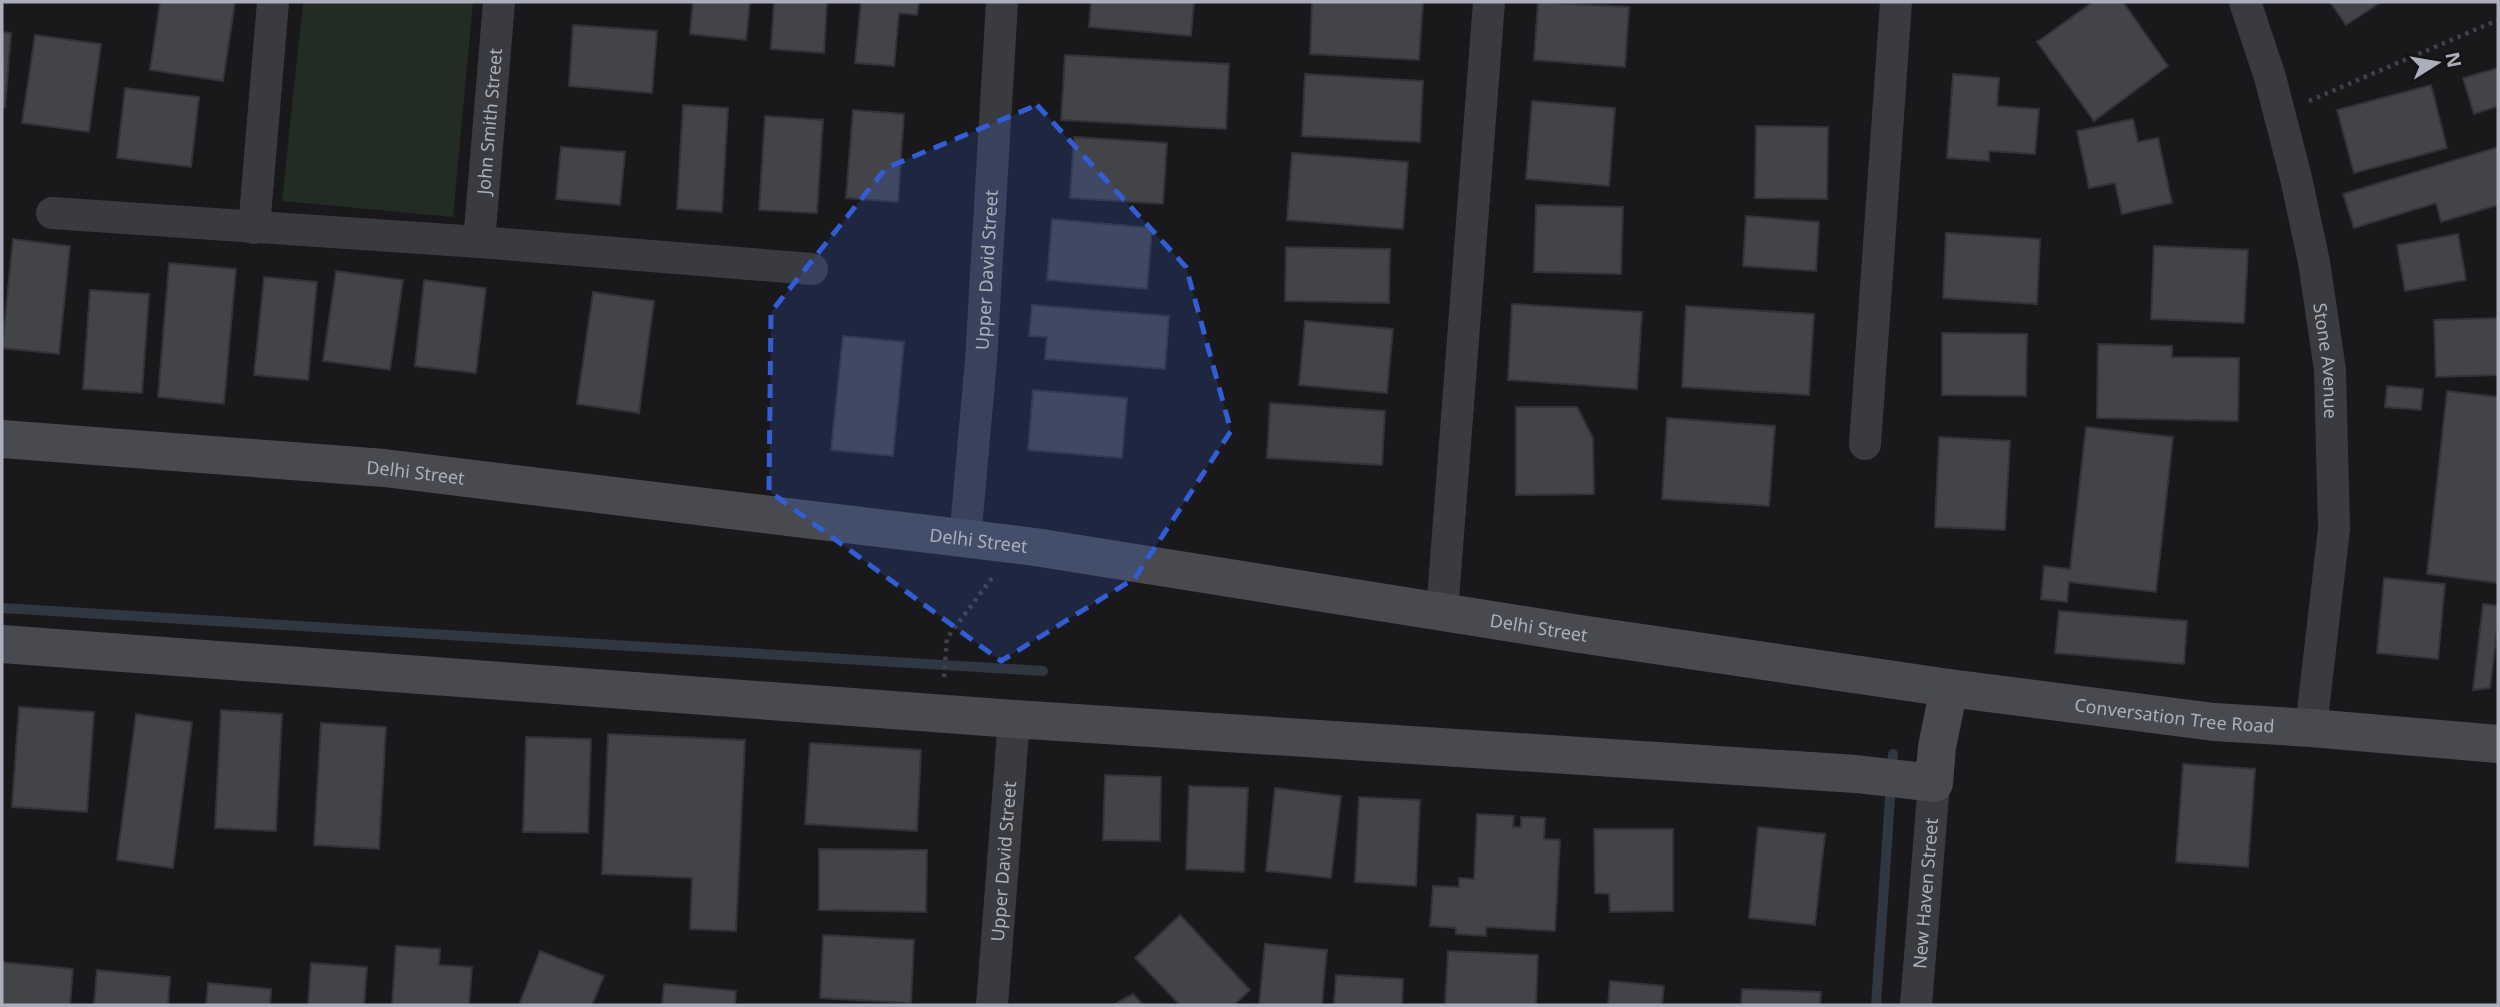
<svg xmlns="http://www.w3.org/2000/svg" width="2500" height="1007" font-family="'Noto Sans',sans-serif">
  <rect width="100%" height="100%" fill="#19191b"/>
  <path fill="#232b25" d="M303 2H473L453 217 282 201Z"/>
  <g fill="none" stroke-linecap="round" stroke-linejoin="round">
    <g stroke="#2f3740" stroke-width="10">
      <path d="M2 608 1043 671"/>
      <path d="M1876 1005 1893 754"/>
    </g>
  </g>
  <g fill="#434448" stroke="#333337" stroke-width="2">
    <path d="M160 2H235L223 81 150 70Z"/>
    <path d="M693 2H750L746 40 690 34Z"/>
    <path d="M774 2H827L824 53 771 49Z"/>
    <path d="M861 2H919L917 15 899 13 894 66 855 63Z"/>
    <path d="M1091 2H1194L1191 36 1089 27Z"/>
    <path d="M1312 2H1423L1419 60 1310 54Z"/>
    <path d="M1538 2 1629 7 1625 67 1534 60Z"/>
    <path d="M2093 2H2123L2168 66 2094 121 2037 42Z"/>
    <path d="M2330 2H2381L2346 25Z"/>
    <path d="M573 25 657 31 652 93 569 86Z"/>
    <path d="M2 32 11 33 5 107H2Z"/>
    <path d="M35 35 101 44 89 132 22 123Z"/>
    <path d="M1065 55 1229 64 1226 129 1061 120Z"/>
    <path d="M2498 68V106L2474 114 2463 78Z"/>
    <path d="M1305 74 1423 81 1420 142 1302 136Z"/>
    <path d="M1953 74 1999 78 1997 106 2039 109 2035 154 1989 151V161L1947 158Z"/>
    <path d="M2431 85 2447 148 2354 173 2337 110Z"/>
    <path d="M125 88 199 97 191 167 117 158Z"/>
    <path d="M1532 101 1615 108 1609 186 1526 179Z"/>
    <path d="M683 105 728 108 722 212 677 209Z"/>
    <path d="M853 110 904 114 898 202 846 198Z"/>
    <path d="M765 116 823 120 817 213 759 210Z"/>
    <path d="M2133 119 2138 142 2158 138 2172 203 2122 214 2115 183 2089 188 2077 131Z"/>
    <path d="M1756 126 1828 127 1827 199 1755 198Z"/>
    <path d="M1074 137 1167 143 1163 204 1070 198Z"/>
    <path d="M561 147 625 152 620 205 556 199Z"/>
    <path d="M2498 147V205L2441 222 2436 203 2354 228 2343 194Z"/>
    <path d="M1292 153 1408 162 1403 229 1287 220Z"/>
    <path d="M1536 205 1623 207 1621 274 1534 272Z"/>
    <path d="M1746 216 1819 222 1816 271 1743 266Z"/>
    <path d="M1052 219 1152 228 1147 289 1047 280Z"/>
    <path d="M1946 233 2040 239 2037 304 1943 298Z"/>
    <path d="M2458 234 2466 280 2405 291 2397 245Z"/>
    <path d="M13 239 70 246 59 354 2 348Z"/>
    <path d="M2154 246 2248 250 2244 323 2151 319Z"/>
    <path d="M1286 247 1390 249 1389 303 1285 301Z"/>
    <path d="M169 263 236 269 224 404 158 397Z"/>
    <path d="M336 271 403 280 390 370 323 361Z"/>
    <path d="M264 277 317 282 308 380 254 375Z"/>
    <path d="M424 280 486 288 476 373 415 366Z"/>
    <path d="M90 290 149 294 142 393 83 389Z"/>
    <path d="M593 292 654 301 639 413 577 404Z"/>
    <path d="M1512 304 1642 312 1637 389 1508 380Z"/>
    <path d="M1032 305 1169 316 1165 369 1045 359 1047 337 1029 336Z"/>
    <path d="M1686 306 1814 314 1809 395 1682 387Z"/>
    <path d="M2498 318V375L2436 377 2434 320Z"/>
    <path d="M1305 321 1393 329 1387 393 1299 385Z"/>
    <path d="M1942 333 2027 334 2026 396 1942 395Z"/>
    <path d="M843 336 904 342 893 456 831 450Z"/>
    <path d="M2098 344 2172 346V357L2239 358 2238 421 2097 418Z"/>
    <path d="M2387 386 2423 389 2421 410 2385 407Z"/>
    <path d="M1033 390 1127 398 1122 458 1028 450Z"/>
    <path d="M2447 391 2498 397V583L2427 574Z"/>
    <path d="M1270 403 1385 411 1382 465 1267 458Z"/>
    <path d="M1516 407H1577L1593 438 1594 494 1516 495Z"/>
    <path d="M1667 418 1775 426 1769 506 1662 499Z"/>
    <path d="M2086 427 2173 437 2156 592 2069 582 2067 602 2041 599 2044 566 2070 569Z"/>
    <path d="M1939 437 2010 441 2005 530 1935 527Z"/>
    <path d="M2384 578 2445 584 2438 659 2377 653Z"/>
    <path d="M2483 604 2498 606V622L2490 688 2473 690Z"/>
    <path d="M2059 611 2187 621 2184 664 2055 653Z"/>
    <path d="M19 707 94 712 87 812 12 807Z"/>
    <path d="M221 710 282 714 276 831 215 828Z"/>
    <path d="M136 714 192 722 173 868 117 860Z"/>
    <path d="M321 723 386 727 379 849 314 845Z"/>
    <path d="M608 734 745 740 736 931 690 929 692 878 602 874Z"/>
    <path d="M526 737 591 739 588 833 523 832Z"/>
    <path d="M810 743 921 750 917 831 805 824Z"/>
    <path d="M2183 764 2255 769 2248 867 2176 862Z"/>
    <path d="M1105 775 1161 777 1160 841 1103 840Z"/>
    <path d="M1189 786 1248 788 1244 872 1186 869Z"/>
    <path d="M1275 788 1341 796 1331 878 1266 871Z"/>
    <path d="M1359 797 1420 800 1416 886 1355 882Z"/>
    <path d="M1477 814 1514 816 1513 827H1521V817L1545 818 1544 839 1560 840 1555 931 1486 927V936L1456 934V928L1430 926 1433 886 1459 887V878L1474 879Z"/>
    <path d="M1758 827 1825 834 1815 925 1749 918Z"/>
    <path d="M1594 829H1673V911L1610 912 1609 894 1595 893Z"/>
    <path d="M819 849 927 850 926 912 819 910Z"/>
    <path d="M1180 915 1250 990 1234 1005H1180L1135 958Z"/>
    <path d="M823 935 914 940 911 1003 820 998Z"/>
    <path d="M1265 944 1327 950 1322 1005H1259Z"/>
    <path d="M396 946 440 949 439 965 472 967 469 1005H392Z"/>
    <path d="M540 951 604 976 592 1005H519Z"/>
    <path d="M1448 951 1538 955 1536 1005H1445Z"/>
    <path d="M2 962 73 969 70 1005H2Z"/>
    <path d="M311 963 367 967 364 1005H308Z"/>
    <path d="M97 970 170 977 168 1005H94Z"/>
    <path d="M1336 975 1403 979 1402 1005H1334Z"/>
    <path d="M1610 981 1664 986 1662 1005H1608Z"/>
    <path d="M208 983 271 989 270 1005H206Z"/>
    <path d="M664 984 736 991 735 1005H662Z"/>
    <path d="M1742 989 1821 992 1820 1005H1741Z"/>
    <path d="M1133 994 1143 1005H1113Z"/>
  </g>
  <g fill="none" stroke-linecap="round" stroke-linejoin="round">
    <g stroke="#404247" stroke-width="4.5" stroke-dasharray="3.5 5" stroke-linecap="butt">
      <path d="M2309 101 2498 20"/>
      <path d="M944 677 947 638 992 578"/>
    </g>
    <g stroke="#3a3b40" stroke-width="32">
      <path id="s1" d="M2245 2 2270 77 2296 178 2314 262 2330 370 2334 529 2311 728"/>
      <path d="M52 213 479 242 812 269"/>
      <path d="M254 228 273 2"/>
      <path id="s2" d="M479 242 499 2"/>
      <path d="M1865 444 1896 2"/>
      <path id="s3" d="M965 539 981 360 1002 2"/>
      <path d="M1442 612 1489 2"/>
      <path id="s4" d="M992 1005 1014 719"/>
      <path id="s5" d="M1916 1005 1934 783"/>
    </g>
    <g stroke="#484a50" stroke-width="38">
      <path id="s6" d="M2 439 384 468 1035 547 1580 634 1949 688 2214 722 2311 728 2498 744"/>
      <path d="M2 644 1014 719 1856 774 1934 783 1937 747 1949 688"/>
    </g>
  </g>
  <path fill="#325dd4" fill-opacity="0.2" stroke="#325dd4" stroke-width="5" stroke-dasharray="14 9" stroke-linejoin="round" d="M1037 105 1186 267 1231 431 1135 578 1001 661 769 491 771 312 886 168Z"/>
  <g text-anchor="middle" dominant-baseline="central" stroke-width="7" stroke-linejoin="round" paint-order="stroke">
    <g font-size="18" fill="#acafbb" stroke="#141416">
      <text stroke="none"><textPath href="#s2" startOffset="121">John Smith Street</textPath></text>
      <text stroke="none"><textPath href="#s3" startOffset="270">Upper David Street</textPath></text>
      <text stroke="none"><textPath href="#s1" startOffset="369">Stone Avenue</textPath></text>
      <text stroke="none"><textPath href="#s6" startOffset="415">Delhi Street</textPath></text>
      <text stroke="none"><textPath href="#s6" startOffset="982">Delhi Street</textPath></text>
      <text stroke="none"><textPath href="#s6" startOffset="1549">Delhi Street</textPath></text>
      <text stroke="none"><textPath href="#s6" startOffset="2191">Conversation Tree Road</textPath></text>
      <text stroke="none"><textPath href="#s4" startOffset="144">Upper David Street</textPath></text>
      <text stroke="none"><textPath href="#s5" startOffset="112">New Haven Street</textPath></text>
    </g>
  </g>
  <rect width="2500" height="1007" fill="none" stroke="#acafbb" stroke-width="7"/>
  <g transform="translate(2437 63) rotate(79)" stroke="#141416" stroke-width="5" paint-order="stroke">
  <path d="M0-5L12 26L0 18L-12 26Z" fill="#acafbb"/>
  <text y="-10" font-size="19" font-weight="bold" text-anchor="middle" fill="#acafbb">N</text>
  </g>
</svg>
